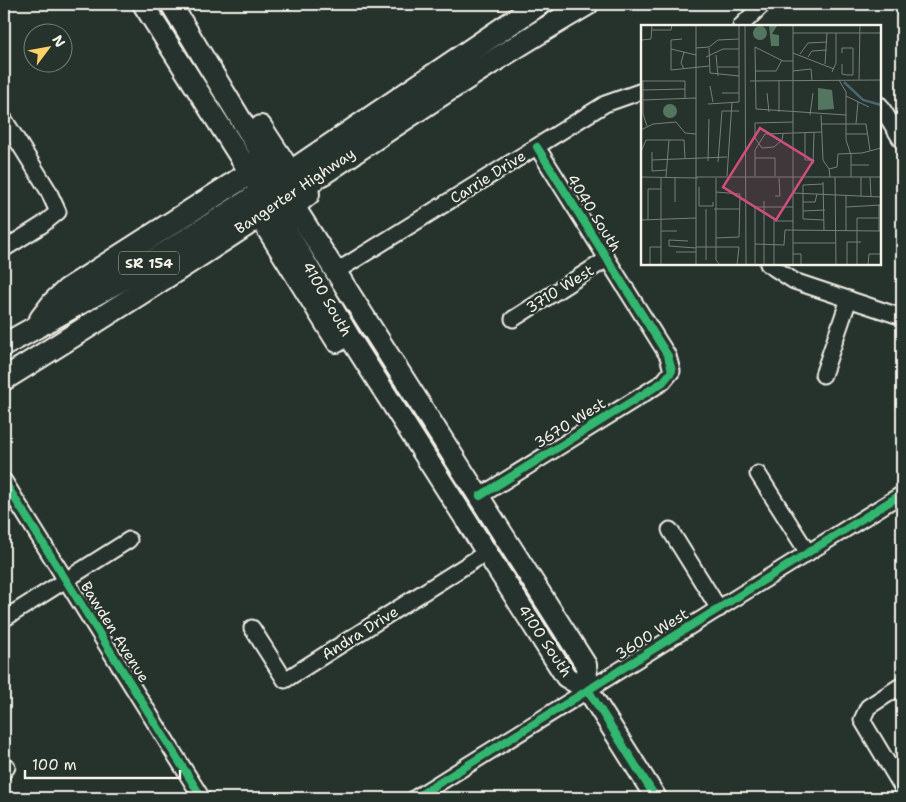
<svg xmlns="http://www.w3.org/2000/svg" width="906" height="802" font-family="'Shantell Sans',sans-serif">
  <rect width="100%" height="100%" fill="#26332d"/>
  <filter id="ink" filterUnits="userSpaceOnUse"><feTurbulence type="fractalNoise" baseFrequency=".02" numOctaves="2"/><feDisplacementMap in="SourceGraphic" scale="10" xChannelSelector="R" yChannelSelector="G"/><feConvolveMatrix kernelMatrix="1 2 1 2 8 2 1 2 1" color-interpolation-filters="sRGB"/></filter>
  <g filter="url(#ink)">
    <g fill="none" stroke-linecap="round" stroke-linejoin="round">
      <defs>
        <g id="minor">
          <path d="M741 26 763 4"/>
          <path d="M880 105 902 141"/>
          <path d="M4 119 48 190 58 212 42 225 4 249"/>
          <path d="M768 264 794 281 902 317"/>
          <path d="M337 271 605 104 642 91"/>
          <path d="M513 319 607 259"/>
          <path d="M823 375 849 299"/>
          <path d="M758 474 808 553"/>
          <path d="M4 481 202 798"/>
          <path d="M480 496 663 382 672 371 668 356 537 147"/>
          <path d="M670 530 719 609"/>
          <path d="M4 619 129 540"/>
          <path d="M252 628 285 680 487 552"/>
          <path d="M902 685 868 707 862 720 902 787"/>
          <path d="M4 771 7 767"/>
          <path d="M415 798 902 494"/>
        </g>
        <g id="major">
          <path d="M143 4 259 187"/>
          <path d="M171 4 278 181 586 665 588 690 656 798"/>
          <path d="M261 126 291 172 305 178"/>
          <path d="M249 205 259 216 337 342"/>
          <path d="M276 213 352 341 566 677 588 690"/>
        </g>
        <g id="highway">
          <path d="M284 227C287 212 296 203 308 194"/>
          <path d="M41 319 54 302 67 290 250 173 258 164 261 152"/>
          <path d="M4 345 137 271 245 203 539 4"/>
          <path d="M4 379C89 326 174 273 258 217 367 144 474 70 587 4"/>
        </g>
      </defs>
      <use href="#minor" stroke="#f4f1e8" stroke-width="19"/>
      <use href="#major" stroke="#f4f1e8" stroke-width="24"/>
      <use href="#highway" stroke="#f4f1e8" stroke-width="26"/>
      <use href="#minor" stroke="#26332d" stroke-width="15"/>
      <use href="#major" stroke="#26332d" stroke-width="20"/>
      <use href="#highway" stroke="#26332d" stroke-width="22"/>
      <defs>
        <g id="cycleway">
          <path d="M4 481 202 798"/>
          <path d="M480 496 663 382 672 371 668 356 537 147"/>
          <path d="M588 690 656 798"/>
          <path d="M415 798 902 494"/>
        </g>
      </defs>
      <use href="#cycleway" stroke="#26332d" stroke-width="11"/>
      <use href="#cycleway" stroke="#33b770" stroke-width="8"/>
    </g>
  </g>
  <g text-anchor="middle" dominant-baseline="central" stroke-width="4.5" stroke-linejoin="round" paint-order="stroke">
    <rect fill="#26332d" stroke="#b6b8b0" stroke-width="1" x="119" y="251.5" width="60" height="23" rx="4"/>
    <g font-size="14" font-weight="bold" fill="#f4f1e8">
      <text x="149" y="263">SR 154</text>
    </g>
    <g font-size="15" fill="#f4f1e8" stroke="#26332d">
      <text transform="translate(488 177) rotate(-32)">Carrie Drive</text>
      <text transform="translate(295 191) rotate(-34)">Bangerter Highway</text>
      <text transform="translate(594 213) rotate(58)">4040 South</text>
      <text transform="translate(560 289) rotate(-32)">3710 West</text>
      <text transform="translate(327 299) rotate(60)">4100 South</text>
      <text transform="translate(570 423) rotate(-32)">3670 West</text>
      <text transform="translate(115 632) rotate(58)">Bawden Avenue</text>
      <text transform="translate(360 633) rotate(-32)">Andra Drive</text>
      <text transform="translate(652 634) rotate(-32)">3600 West</text>
      <text transform="translate(545 641) rotate(56)">4100 South</text>
    </g>
  </g>
  <g transform="translate(641 25)">
    <rect width="240" height="240" fill="#26332d"/>
    <path d="M112 8a7 7 0 1 1 14 0a7 7 0 1 1-14 0ZM128 1H136L131 9 138 10V21H130ZM177 63 191 65 193 84 177 85ZM22 86a7 7 0 1 1 14 0a7 7 0 1 1-14 0Z" fill="#547661"/>
    <path fill="none" stroke="#4a6770" stroke-width="2.5" d="M203 57 222 75 240 80"/>
    <path fill="none" stroke="#787f78" stroke-width="1" d="M55 0V240M104 0 105 240M152 0V240M11 5H30L31 0M152 8H240M0 11V44M41 14 30 15V45L68 41M1 15 10 14 11 0M55 23 68 22 77 15 98 14M68 23 69 48M30 24 55 30M43 27 40 38 43 44M152 28 193 44M201 28V23H212V50H206M159 29 167 18 186 17M75 30 77 51M65 32 82 24H98M167 32 171 26 186 25M184 39 186 8M201 39V49L206 50M77 42H98M114 46H135L141 35M152 46 170 44 171 55M191 47 195 38V8M69 48 98 51M138 55V87M198 55 205 67V115L210 130V152M218 55 219 0M0 56H44V73M2 56V89L6 101M109 56 240 55M69 61 72 77M2 65 44 64M81 68H98M126 68 128 87M205 71 228 82M2 75 55 73M67 79 98 77V0M115 84 114 22 142 36H152M115 84 205 90M169 90 172 68M180 90 182 135 188 144 189 152M180 99H225L229 125M215 99 217 77M0 105 12 99 35 97 44 108 55 109M164 108V135H172M142 109 141 115 133 122 121 123 114 113V98L152 97M205 109H227M5 115H43L44 133M11 127V146L25 145M114 133H134V151M11 135 86 132M67 136 68 94M77 137 81 86H98M172 139 173 108M210 140H228M188 144 196 142 197 129 221 128 240 123M86 151 91 77M114 151V125L124 109 181 107M0 152V127L5 115M0 152 57 153M20 152V240M25 152 28 115M34 152V177M55 152H240M194 152 195 240M220 152V171M229 152 230 171M75 153V235L79 240M182 157 183 206M182 159 162 160V194L183 195M58 162V181H72V177M75 167 99 169 98 212 75 213M152 168 240 172M134 171H139L138 153M205 171V206M123 176V240M162 177H174L176 169M238 180V206M205 182 240 180M65 184V235M73 184H98M162 186 184 185M133 193V240M0 195 55 193M7 195V164H20M134 196H152M20 206H36M47 216 28 215V221L55 223M152 218H195M114 219 143 220 144 205 240 206M55 222H98L96 240M35 227H55M152 229H160V240M9 240V222H20M114 240V182H152M206 240V217H220M216 240V193H238M227 240 228 229H240"/>
    <path fill="#ce4e7e" fill-opacity="0.15" stroke="#ce4e7e" stroke-width="2.5" d="M119 103 172 136 135 195 82 162Z"/>
    <rect width="240" height="240" fill="none" stroke="#f4f1e8" stroke-width="2.5"/>
  </g>
  <rect width="906" height="802" fill="none" stroke="#26332d" stroke-width="20"/>
  <rect x="10" y="10" width="886" height="782" fill="none" stroke="#f4f1e8" stroke-width="2" filter="url(#ink)"/>
  <g transform="translate(48 48) rotate(58)"><circle r="24" fill="#26332d" stroke="#787f78"/>
  <path d="M0-4L9 19L0 12L-9 19Z" fill="#ffd166"/>
  <text y="-8" font-size="14" font-weight="bold" text-anchor="middle" fill="#f4f1e8">N</text>
  </g>
  <path d="M25 770v8h155v-8" fill="none" stroke="#f4f1e8" stroke-width="2.5"/>
  <text x="32" y="770" font-size="15" fill="#f4f1e8" stroke="#26332d" stroke-width="4" paint-order="stroke">100 m</text>
</svg>
